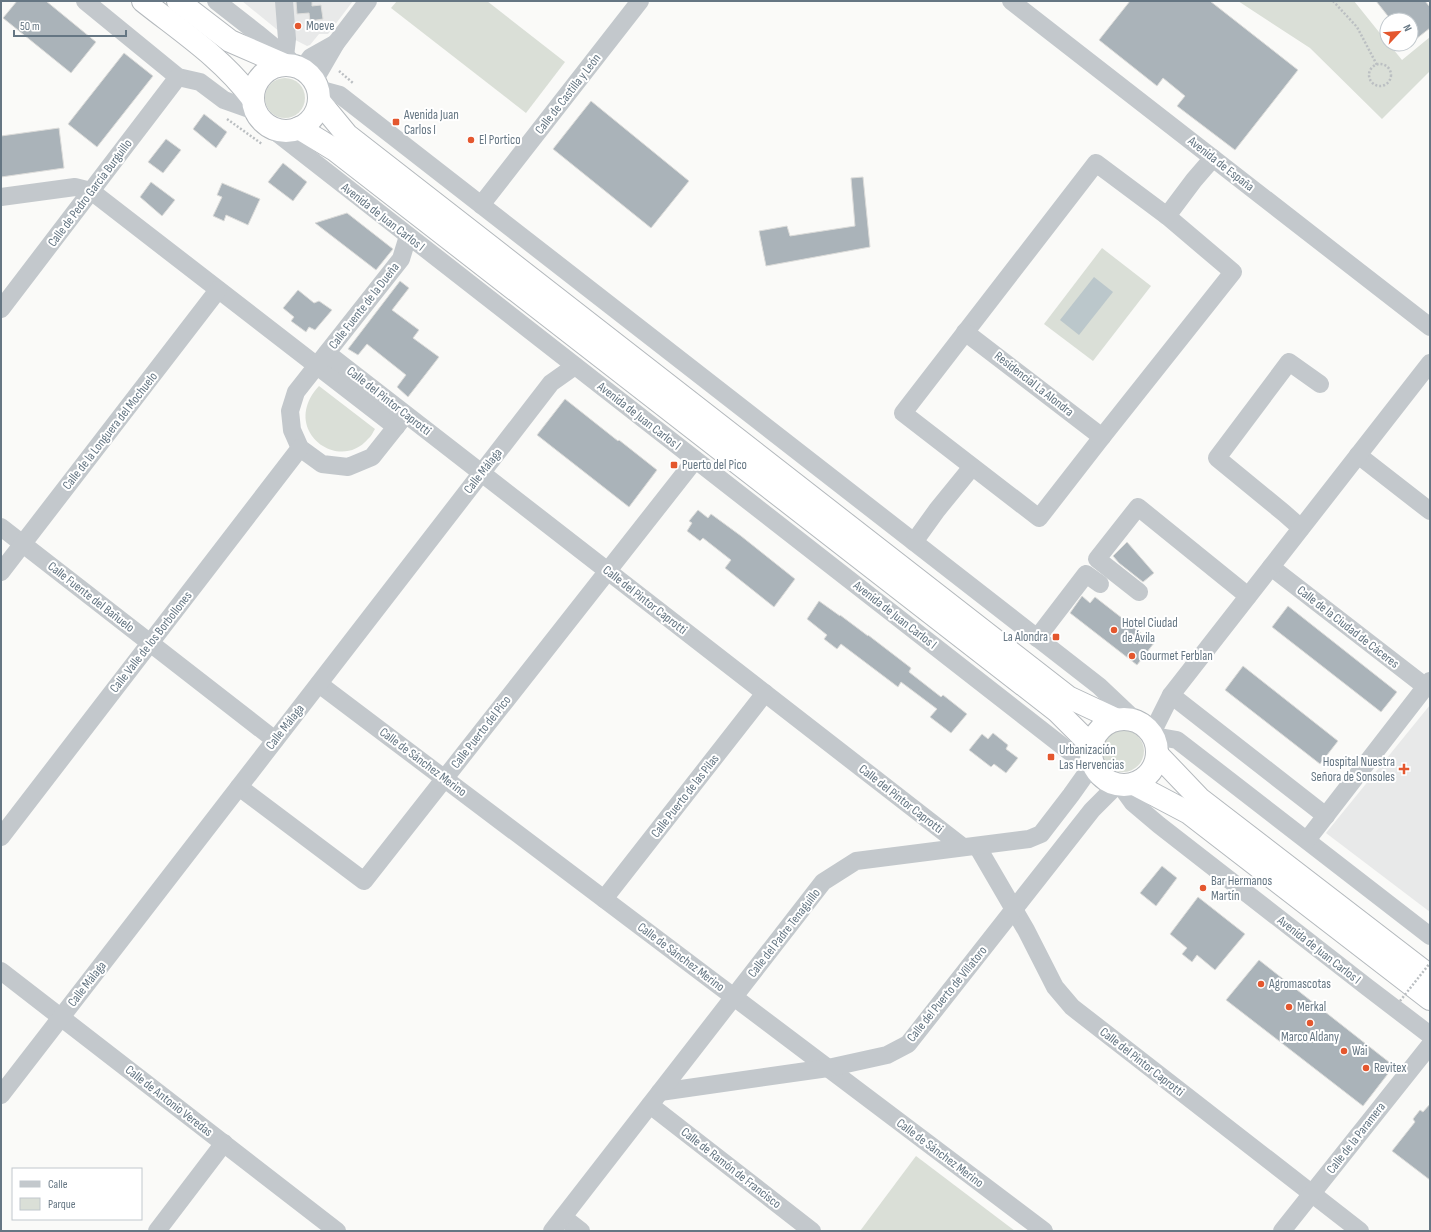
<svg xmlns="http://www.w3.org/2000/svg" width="1431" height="1232" font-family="'Sofia Sans Condensed',sans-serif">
  <rect width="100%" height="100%" fill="#fafaf8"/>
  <g fill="#e8e9e9">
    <path d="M242 1H353L328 34H319L310 45 307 46 280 32Z"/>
    <path d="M1430 705V912L1326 833Z"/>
  </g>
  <g fill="#dadfd7">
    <path d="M397 1H487L565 62 526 113 391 8Z"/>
    <path d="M1238 1H1354L1387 42V44H1389L1402 60 1430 37V71L1382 119 1310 48Z"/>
    <circle cx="285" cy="98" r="20"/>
    <path d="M1102 248 1151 286 1093 361 1044 324Z"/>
    <path d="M319 386 375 429C373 432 371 437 368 439 338 474 279 429 319 386Z"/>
    <circle cx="1123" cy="751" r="21"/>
    <path d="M916 1156 1015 1231H860Z"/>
  </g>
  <path fill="#bbc7cb" d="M1094 277 1113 292 1079 335 1060 320Z"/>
  <g fill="#aab3b9" stroke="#dcdcda">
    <path d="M17 1H46L96 42 71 73 3 18Z"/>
    <path d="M296 1H312V6L321 5 323 19 310 21 309 13 297 14Z"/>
    <path d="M1130 1H1210L1298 70 1235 150 1177 106 1185 96 1163 78 1157 86 1099 40Z"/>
    <path d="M1376 1H1425L1430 7V28L1411 43V20H1391Z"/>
    <path d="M124 53 153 76 97 147 68 124Z"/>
    <path d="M591 101 689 181 651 228 553 149Z"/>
    <path d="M204 114 227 132 216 148 193 129Z"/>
    <path d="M59 128 64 168 1 177V136Z"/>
    <path d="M166 139 181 150 163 173 148 162Z"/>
    <path d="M283 163 307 182 293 201 268 182Z"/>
    <path d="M863 177 870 247 766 266 759 231 787 226 790 236 855 226 851 178Z"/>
    <path d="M151 182 175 200 162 216 140 197Z"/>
    <path d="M222 183 260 199 248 225 226 215 224 221 213 216 222 197 217 195Z"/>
    <path d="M347 213 393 249 376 270 315 223Z"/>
    <path d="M400 281 409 288 392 310 419 330 413 338 439 357 408 397 397 387 406 375 367 344 358 355 348 349Z"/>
    <path d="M298 290 314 303 319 301 332 310 315 330 309 327 306 332 291 321 294 317 283 308Z"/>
    <path d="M565 399 618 441 619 440 657 470 629 507 537 435Z"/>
    <path d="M698 510 708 518 711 514 741 536 795 579 774 607 725 568 731 560 703 538 700 541 687 531 692 523 689 521Z"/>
    <path d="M1127 542 1154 573 1143 582 1119 563 1113 556Z"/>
    <path d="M1082 596 1090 603 1095 597 1154 643 1137 665 1070 613Z"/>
    <path d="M819 601 840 616V615L868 636V635L911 668 909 672 941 697 943 695 967 714 951 733 930 717 937 709 901 682 898 687 841 644 837 649 824 639 827 635 807 619Z"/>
    <path d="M1288 606 1397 692 1381 712 1272 627Z"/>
    <path d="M1243 666 1338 741 1320 764 1225 690Z"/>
    <path d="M993 733 1008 745 1006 749 1018 758 1006 773 994 764 991 767 969 750 982 734 988 739Z"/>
    <path d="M1162 866 1177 878 1156 906 1140 893Z"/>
    <path d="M1198 897 1245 934 1215 970 1197 955 1192 962 1182 954 1187 948 1170 934Z"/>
    <path d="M1259 960 1394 1066 1363 1106 1226 1000Z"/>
    <path d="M1430 1104V1180L1392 1151 1415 1122 1413 1119 1420 1110 1423 1112Z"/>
  </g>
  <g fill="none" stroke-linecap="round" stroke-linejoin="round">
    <defs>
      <g id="highway">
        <path d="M143 1C182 32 222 58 252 98"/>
        <path d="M178 1 230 41 283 64"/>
        <circle cx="286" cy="98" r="33"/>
        <path d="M319 101 347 135 1068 697 1115 719"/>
        <path d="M299 128 335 150 1057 711 1091 745"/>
        <circle cx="1124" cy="752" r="33"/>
        <path d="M1157 754 1200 799 1430 976"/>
        <path d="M1134 784 1189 813 1430 999"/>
      </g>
    </defs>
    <use href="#highway" stroke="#b4b9bd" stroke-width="24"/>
    <g stroke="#bbbfc2" stroke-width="2.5" stroke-dasharray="2 2" stroke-linecap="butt">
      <path d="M1333 1 1357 27 1377 65"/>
      <circle cx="1380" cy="75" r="11"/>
      <path d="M339 71 353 83"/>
      <path d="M227 119 262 144"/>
    </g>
    <g stroke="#c3c8cc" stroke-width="18">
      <path d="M85 1 178 77 200 82 224 100 255 111"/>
      <path d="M216 1 257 33 297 66"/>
      <path d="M284 1 287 39 285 57"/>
      <path d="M1011 1 1430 327"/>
      <path d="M302 69 311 57 336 43"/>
      <path d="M314 81 336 43 368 1"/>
      <path d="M318 89 340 95 1099 686 1135 720"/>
      <path d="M268 126 1070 752 1090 751"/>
      <path d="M1096 163 1167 216 1233 272 1102 437 1039 518 903 413Z"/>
      <path d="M1 197 75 187 91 191 396 427"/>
      <path d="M481 205 640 1"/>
      <path d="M1167 216 1194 180 1213 158"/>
      <path d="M1 309 178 77"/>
      <path d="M965 332 1102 437"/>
      <path d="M327 353 963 847"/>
      <path d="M403 418 372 457 348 467 322 464 300 448 292 430 290 411 296 392 401 259 408 236"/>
      <path d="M1358 455 1430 511"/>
      <path d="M1 527 275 740"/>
      <path d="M1301 528 1284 513 1217 458 1289 362 1320 384"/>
      <path d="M914 542 937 510 972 467"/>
      <path d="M1271 567 1426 687"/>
      <path d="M1 572 218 290"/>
      <path d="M1139 592 1097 559 1138 507 1248 596"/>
      <path d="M1037 638 1086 574 1100 584"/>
      <path d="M319 684 1044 1231"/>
      <path d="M1171 695 1326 816"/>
      <path d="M1152 733 1171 695 1430 363"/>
      <path d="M1154 736 1177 740 1430 936"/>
      <path d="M1120 785 1133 803 1159 825 1367 987 1430 1035"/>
      <path d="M239 787 364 881 695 460"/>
      <path d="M1 837 300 448"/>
      <path d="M1307 840 1430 681"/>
      <path d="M977 846 1026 930 1055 987 1072 1007 1360 1231"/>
      <path d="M604 899 765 693"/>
      <path d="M1 971 337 1231"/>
      <path d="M660 1092 828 1068 887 1055 908 1044 1092 810 1117 785"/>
      <path d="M1 1095 551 383 575 366"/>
      <path d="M650 1105 812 1231"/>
      <path d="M563 1217 581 1231"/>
      <path d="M157 1231 224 1143"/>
      <path d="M552 1231 823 882 856 861 1029 839 1041 834 1071 795 1093 764"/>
      <path d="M1282 1231 1430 1045"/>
    </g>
    <use href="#highway" stroke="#fff" stroke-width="22"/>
    <path stroke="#bbbfc2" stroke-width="2.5" stroke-dasharray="2 2" stroke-linecap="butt" d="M1400 1001 1430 963"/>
  </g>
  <g fill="#e4572e" stroke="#fff" stroke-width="1.5">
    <circle cx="298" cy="26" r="4"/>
    <rect x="392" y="118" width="8" height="8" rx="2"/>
    <circle cx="471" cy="140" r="4"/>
    <rect x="670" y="461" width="8" height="8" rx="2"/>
    <circle cx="1114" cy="630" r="4"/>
    <rect x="1052" y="633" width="8" height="8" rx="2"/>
    <circle cx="1132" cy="656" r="4"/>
    <rect x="1047" y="753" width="8" height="8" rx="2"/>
    <path d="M1402 763h4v4h4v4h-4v4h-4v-4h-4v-4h4z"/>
    <circle cx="1203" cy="888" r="4"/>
    <circle cx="1261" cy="984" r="4"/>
    <circle cx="1289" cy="1007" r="4"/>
    <circle cx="1310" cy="1023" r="4"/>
    <circle cx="1344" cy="1051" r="4"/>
    <circle cx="1366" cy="1068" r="4"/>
  </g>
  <g text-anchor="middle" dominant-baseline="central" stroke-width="4" stroke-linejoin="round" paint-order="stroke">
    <g font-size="13" fill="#657683" stroke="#fff" text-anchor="start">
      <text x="306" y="26">Moeve</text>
      <text x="404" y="115">Avenida Juan<tspan x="404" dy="15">Carlos I</tspan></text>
      <text x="479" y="140">El Portico</text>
      <text x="682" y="465">Puerto del Pico</text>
      <text x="1122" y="623">Hotel Ciudad<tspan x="1122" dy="15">de Ávila</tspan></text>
      <text x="1048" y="637" text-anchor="end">La Alondra</text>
      <text x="1140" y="656">Gourmet Ferblan</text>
      <text x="1059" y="750">Urbanización<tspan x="1059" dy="15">Las Hervencias</tspan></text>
      <text x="1395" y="762" text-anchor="end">Hospital Nuestra<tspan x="1395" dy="15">Señora de Sonsoles</tspan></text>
      <text x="1211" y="881">Bar Hermanos<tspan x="1211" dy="15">Martín</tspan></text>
      <text x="1269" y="984">Agromascotas</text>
      <text x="1297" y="1007">Merkal</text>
      <text x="1310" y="1037" text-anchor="middle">Marco Aldany</text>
      <text x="1352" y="1051">Wai</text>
      <text x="1374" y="1068">Revitex</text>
    </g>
    <g font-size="13" fill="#657683" stroke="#fff">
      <text transform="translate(568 94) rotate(-52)">Calle de Castilla y León</text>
      <text transform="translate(1221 164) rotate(38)">Avenida de España</text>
      <text transform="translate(90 193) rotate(-53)">Calle de Pedro García Burguillo</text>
      <text transform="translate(383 217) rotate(38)">Avenida de Juan Carlos I</text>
      <text transform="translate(364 306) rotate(-52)">Calle Fuente de la Dueña</text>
      <text transform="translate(1034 384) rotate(38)">Residencial La Alondra</text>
      <text transform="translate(389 401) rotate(38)">Calle del Pintor Caprotti</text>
      <text transform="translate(639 416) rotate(38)">Avenida de Juan Carlos I</text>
      <text transform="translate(110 431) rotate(-52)">Calle de la Longuera del Mochuelo</text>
      <text transform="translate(483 471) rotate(-52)">Calle Málaga</text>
      <text transform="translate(91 597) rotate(38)">Calle Fuente del Bañuelo</text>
      <text transform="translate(645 600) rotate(38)">Calle del Pintor Caprotti</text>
      <text transform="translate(895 615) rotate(38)">Avenida de Juan Carlos I</text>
      <text transform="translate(1348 627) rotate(38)">Calle de la Ciudad de Cáceres</text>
      <text transform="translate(151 642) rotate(-52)">Calle Valle de los Borbollones</text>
      <text transform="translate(285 727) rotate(-52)">Calle Málaga</text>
      <text transform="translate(481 732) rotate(-52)">Calle Puerto del Pico</text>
      <text transform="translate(423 762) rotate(37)">Calle de Sánchez Merino</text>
      <text transform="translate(685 796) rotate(-52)">Calle Puerto de las Pilas</text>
      <text transform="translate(901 799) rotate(38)">Calle del Pintor Caprotti</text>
      <text transform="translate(784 933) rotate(-52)">Calle del Padre Tenaguillo</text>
      <text transform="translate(1319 950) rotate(38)">Avenida de Juan Carlos I</text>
      <text transform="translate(681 957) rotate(37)">Calle de Sánchez Merino</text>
      <text transform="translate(87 984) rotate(-52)">Calle Málaga</text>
      <text transform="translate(947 994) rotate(-51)">Calle del Puerto de Villatoro</text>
      <text transform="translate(1142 1062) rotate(38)">Calle del Pintor Caprotti</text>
      <text transform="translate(169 1101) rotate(38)">Calle de Antonio Veredas</text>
      <text transform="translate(1356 1138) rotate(-52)">Calle de la Paramera</text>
      <text transform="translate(940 1153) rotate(37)">Calle de Sánchez Merino</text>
      <text transform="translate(731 1168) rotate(38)">Calle de Ramón de Francisco</text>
    </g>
  </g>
  <rect width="1431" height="1232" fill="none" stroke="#657683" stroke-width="4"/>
  <rect x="12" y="1168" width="130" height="52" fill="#ffffff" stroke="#c1c8cd"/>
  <rect x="20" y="1181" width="20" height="6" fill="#c3c8cc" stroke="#c1c8cd"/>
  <text x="48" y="1188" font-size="12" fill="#657683">Calle</text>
  <rect x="20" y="1198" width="20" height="12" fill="#dadfd7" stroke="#c1c8cd"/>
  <text x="48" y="1208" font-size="12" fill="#657683">Parque</text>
  <g transform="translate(1399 32) rotate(64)"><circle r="19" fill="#ffffff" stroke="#c1c8cd"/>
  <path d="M0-3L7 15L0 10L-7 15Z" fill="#e4572e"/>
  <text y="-6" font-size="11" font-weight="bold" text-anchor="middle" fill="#657683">N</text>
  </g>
  <path d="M14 30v6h112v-6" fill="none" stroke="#657683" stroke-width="2"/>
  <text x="20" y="30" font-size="12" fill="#657683" stroke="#ffffff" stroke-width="3" paint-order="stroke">50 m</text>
</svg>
